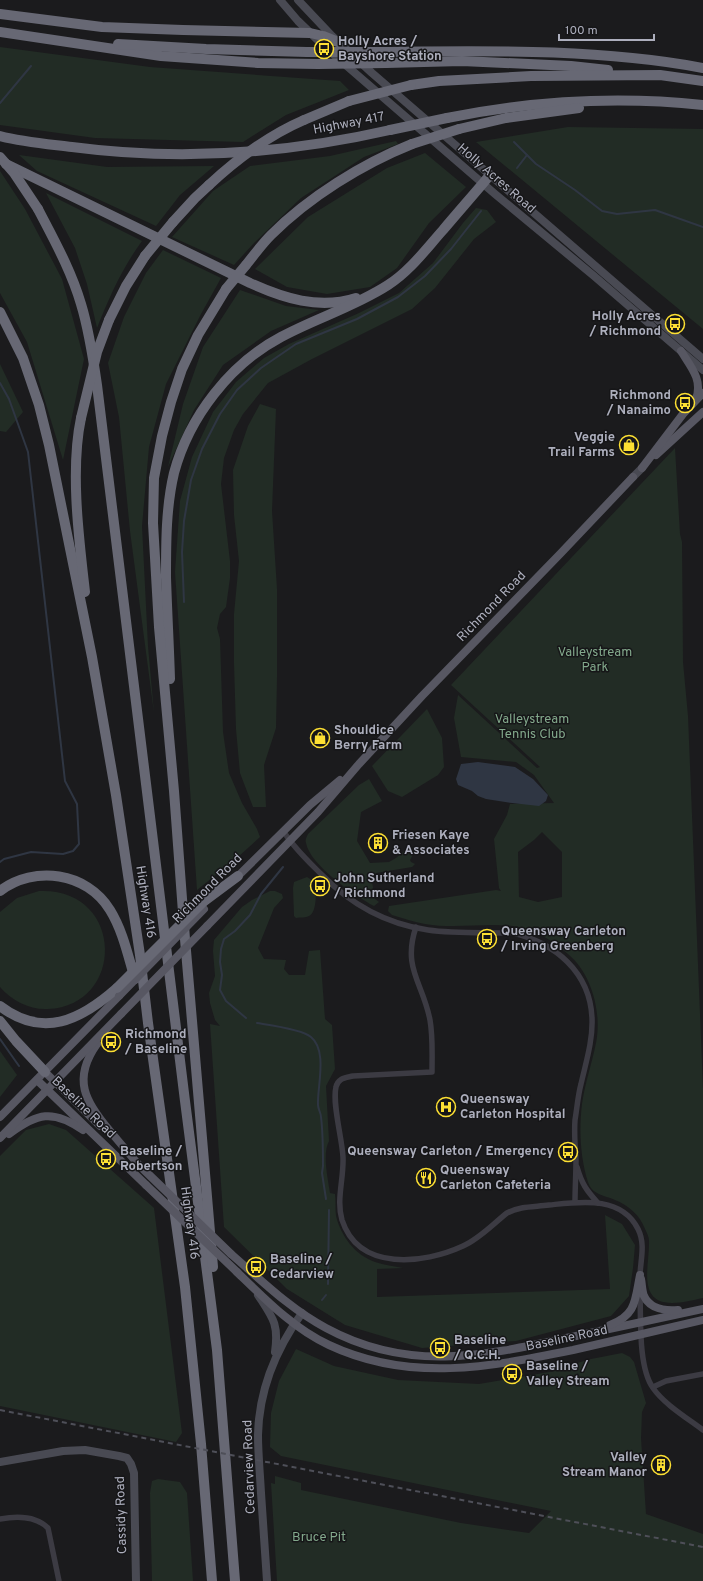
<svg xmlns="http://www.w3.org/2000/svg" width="703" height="1581" font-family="Overpass,sans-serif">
  <rect width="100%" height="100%" fill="#1b1b1d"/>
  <g fill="#222c25" fill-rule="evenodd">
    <path d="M0 47 150 67 340 81 349 90 286 115 243 142 95 138 0 125Z"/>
    <path d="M568 127 703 129V329L476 142Z"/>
    <path d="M396 141 398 144 364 157 301 198 254 243 234 265 172 237 213 191 250 166 330 156Z"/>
    <path d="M425 153 466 187 429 223 397 268 370 287 327 294 287 287 255 269 308 217 387 168Z"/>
    <path d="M19 155 107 167 214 166 180 195 156 226 37 171Z"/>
    <path d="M0 171 25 209 62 279 84 359 63 460 27 342 0 293Z"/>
    <path d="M46 193 142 241C122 268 109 298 97 328L87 284 75 248Z"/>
    <path d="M476 208 487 210 496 222 474 239 435 288 412 309 312 359 268 383 243 414 234 430 224 458 221 484 230 561V578L226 607 220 614 217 628 220 639 223 732 229 773 242 803 257 829 260 837 238 857 197 890 175 572 180 501 192 457 213 412 236 382 264 358 289 344 359 313 399 293 433 263 463 223Z"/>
    <path d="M163 250 221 278 201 314 166 384 149 447 142 526 148 646 154 713 130 531 119 417 108 363 124 317 146 273Z"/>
    <path d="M240 290 286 306 319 310 271 331 223 365 194 410 168 467 183 404 203 347Z"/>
    <path d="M0 364 23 412 6 432 0 431Z"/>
    <path d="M260 404 276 409 272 511 277 589V677L276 728 264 765 266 807H253L240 773 236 729 234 663V614L239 561 234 515 233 470 248 426Z"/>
    <path d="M675 448 680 534 682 542 683 662 688 716 703 1089V1298C693 1300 682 1303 672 1303 636 1303 650 1264 649 1241 649 1237 647 1233 645 1229 640 1215 628 1205 615 1200 604 1195 592 1195 588 1182 580 1157 579 1129 582 1104 585 1083 592 1063 596 1043 602 1013 592 974 568 954 553 941 534 928 513 926 484 923 454 929 425 924 414 922 403 918 392 915L388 911 389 906 496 890 501 891 499 888 494 839 507 815 510 804 554 803 534 775 516 762 461 757 454 718 458 695 537 768 540 767 451 685ZM542 832 562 852V897L538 902 519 897 518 852 534 840Z"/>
    <path d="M427 709 442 738 444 767 438 775 402 797 388 791 372 766Z"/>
    <path d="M369 779 382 801 361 812 357 841 370 863 389 862 396 858 409 847 415 851 410 860 411 862 415 864 412 867 376 873 372 882 375 899 379 902 374 906C355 896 310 865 306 843 305 840 306 838 308 834L359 785Z"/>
    <path d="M307 877C310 879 312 880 314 883 317 889 317 913 309 916 306 918 300 917 296 918L294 916 293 888 294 882Z"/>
    <path d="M39 891C124 887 127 1005 48 1009 30 1010 12 1001 0 987V912L17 898Z"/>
    <path d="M270 891H275L282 894 283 898 274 908 258 948 264 959 286 960 284 969 289 975H305L309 951 320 950 325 1019 332 1025 335 1069 326 1086 329 1141C322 1154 328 1179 330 1193L335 1194C336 1201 335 1209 336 1216 341 1236 355 1255 375 1262 384 1265 394 1266 403 1268L377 1269V1297L610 1289 605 1215 622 1224 635 1245 633 1268 629 1296 611 1316 516 1341 422 1348 345 1325 287 1289 224 1227 210 1024 220 1026 215 1020 210 1003 209 993 215 976 213 951 214 940 242 907 252 900Z"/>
    <path d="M0 1051 17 1075 0 1097Z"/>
    <path d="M49 1124 66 1130 154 1208 182 1433 176 1442 0 1406V1156L26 1130Z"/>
    <path d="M296 1349 334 1366 398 1380 479 1384 567 1369 574 1364 591 1359 622 1353 630 1357 634 1362 646 1403 642 1412 641 1438 646 1514 703 1534V1581H277L271 1483 275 1484V1476L301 1483V1490L461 1523 529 1533 551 1511 281 1456 270 1447 271 1413 279 1381Z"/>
    <path d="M158 1479 180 1482 187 1493 193 1581H152L150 1493 152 1481Z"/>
  </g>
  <path fill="#2f3643" d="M478 762 515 767 533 779 548 795 546 801 539 806 512 803 486 799 478 796 472 791 458 785 456 779 461 764Z"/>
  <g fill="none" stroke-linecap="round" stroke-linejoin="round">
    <g stroke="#2f3643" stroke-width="2">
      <path d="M0 103 31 66"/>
      <path d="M514 142 536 164 575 190 602 211 617 214 655 210 703 227"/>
      <path d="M517 168 527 155"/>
      <path d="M0 383 9 399 28 452 65 781 77 804 79 844 73 851 63 854 31 852 4 859 0 862"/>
      <path d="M184 602 182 552 184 521 191 480 202 449 220 414 237 390 261 368 296 344 357 319 398 297 425 276 451 249 481 211"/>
      <path d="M246 1018 226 1001 220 990 222 975 220 962 221 949 224 939 235 931 250 915 261 894 283 867"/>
      <path d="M257 1023C269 1025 302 1029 311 1037 328 1051 317 1087 318 1105 318 1109 321 1113 321 1117 323 1133 323 1150 323 1166L322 1173 326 1199"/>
      <path d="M0 1039 19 1066"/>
      <path d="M328 1284 329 1210"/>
      <path d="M322 1300 326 1295"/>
    </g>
    <g stroke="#3c3b43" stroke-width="5.5">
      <path d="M284 832C294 848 307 860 320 873 349 903 386 924 428 930 456 934 485 932 513 933 555 943 590 972 592 1018 593 1040 586 1062 581 1084 578 1095 577 1108 575 1120 574 1133 575 1146 576 1160 576 1174 575 1188 575 1202"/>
      <path d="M416 927C402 968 423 983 430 1020 433 1037 432 1054 432 1072L353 1076C345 1078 338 1078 336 1087 332 1103 342 1138 343 1157 344 1178 336 1200 342 1220 359 1272 424 1264 463 1246 479 1239 493 1224 507 1213 520 1206 534 1207 549 1205 579 1202 621 1195 638 1229 646 1245 640 1261 640 1277"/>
      <path d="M577 1167C582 1184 586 1190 598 1203"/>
      <path d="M640 1292C641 1318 638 1367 653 1388 664 1404 687 1418 703 1430"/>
      <path d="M653 1387 666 1381 703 1374"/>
      <path d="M0 1519C16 1516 36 1516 48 1528L59 1581"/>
    </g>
    <g stroke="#494a53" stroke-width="8">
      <path d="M280 0 298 21 326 48 495 194 594 276 703 370"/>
      <path d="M298 0 332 36 372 73 703 359"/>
      <path d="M633 477 642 468"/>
      <path d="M258 1295C273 1318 279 1324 275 1352"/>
      <path d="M0 1462 63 1451 85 1450 119 1456 127 1458 131 1464 134 1473 136 1581"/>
      <path d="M267 1581C265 1552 263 1522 261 1493 260 1473 258 1454 258 1435 259 1390 276 1349 302 1313"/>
    </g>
    <g stroke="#575762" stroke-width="8">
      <path d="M681 351C691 367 703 380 696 399"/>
      <path d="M656 455 703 412"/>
      <path d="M642 468 683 414 703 393"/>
      <path d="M235 879 310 805 340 780"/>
      <path d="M207 926 318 812 359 764 422 696 560 554 633 477"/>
      <path d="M97 1044C72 1079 85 1102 110 1131 120 1143 130 1155 140 1166"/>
      <path d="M45 1072 100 1126"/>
      <path d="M37 1080 146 1185"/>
      <path d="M0 1117 119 996"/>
      <path d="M9 1134C37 1113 53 1109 83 1130"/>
      <path d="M0 1138 121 1014"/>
      <path d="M231 1254C261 1280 290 1309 326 1328 411 1374 487 1355 576 1336 618 1327 661 1318 703 1309"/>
      <path d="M237 1272C265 1299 294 1329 329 1345 410 1383 490 1367 573 1350 616 1340 660 1330 703 1320"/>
      <path d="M641 1279C642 1284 642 1291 644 1296 650 1309 666 1311 678 1310"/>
      <path d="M610 1325C637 1315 635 1299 640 1275"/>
    </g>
    <g stroke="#676874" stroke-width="10">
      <path d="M0 14 102 27 183 30 310 33 323 36 338 42"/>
      <path d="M0 32 161 56 258 63 318 64"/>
      <path d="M118 44 206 49 307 52"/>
      <path d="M377 52C486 51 596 48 703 68"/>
      <path d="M386 63 462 61 571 66 608 70"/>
      <path d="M411 85 439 81 531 76 660 75 703 81"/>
      <path d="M447 118C531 101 617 96 703 105"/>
      <path d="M304 120 349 101"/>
      <path d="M459 129 506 118 579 108"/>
      <path d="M0 136C23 142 48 144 72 147 178 161 285 154 390 130"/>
      <path d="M6 164 250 283C283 298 319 310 356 298"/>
      <path d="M38 209C54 240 71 270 81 304 89 330 93 357 97 385L185 1101 217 1350 235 1581"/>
      <path d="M173 222 195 198 209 185"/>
      <path d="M246 265C254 255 262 244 271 235 309 197 362 164 412 144"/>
      <path d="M0 312 23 358 39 405 49 445 92 657 116 795 140 955 148 1023 185 1287 201 1444 212 1581"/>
      <path d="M109 320 126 286 145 256"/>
      <path d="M81 418C70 470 79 539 85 592"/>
      <path d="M170 679C169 645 167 611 166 577 166 542 166 507 174 473 189 417 230 364 281 337 316 318 354 307 388 285 410 271 426 249 443 230 459 211 475 193 490 175"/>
      <path d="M0 891C34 865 87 872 110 910 123 931 128 956 135 979"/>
      <path d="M203 902 238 876"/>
      <path d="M0 1006C43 1039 81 1020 117 988"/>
      <path d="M0 1021 16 1041 45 1072"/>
      <path d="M213 1267 185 939 174 791 159 627 153 523 154 478 162 436 171 402 182 369 198 335 226 289"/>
    </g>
    <path stroke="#4e4f58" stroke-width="2" stroke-dasharray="5 4" stroke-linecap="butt" d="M0 1410 703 1547"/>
    <g stroke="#575762" stroke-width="8">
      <path d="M119 996 204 909"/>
      <path d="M121 1014 207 926"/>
      <path d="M140 1166 231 1254"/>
      <path d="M146 1185 237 1272"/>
    </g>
    <g stroke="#676874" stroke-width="10">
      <path d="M307 52H377"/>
      <path d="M318 64 386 63"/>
      <path d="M349 101 411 85"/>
      <path d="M390 130 447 118"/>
      <path d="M412 144 459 129"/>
      <path d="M0 157 14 173 38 209"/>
      <path d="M209 185C237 159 269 135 304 120"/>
      <path d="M145 256 173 222"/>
      <path d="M226 289 246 265"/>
      <path d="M81 418 97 352 109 320"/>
      <path d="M117 988 203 902"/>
    </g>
  </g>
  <defs>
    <symbol id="bus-ring" viewBox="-11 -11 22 22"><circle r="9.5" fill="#161618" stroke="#fde033" stroke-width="1.5"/><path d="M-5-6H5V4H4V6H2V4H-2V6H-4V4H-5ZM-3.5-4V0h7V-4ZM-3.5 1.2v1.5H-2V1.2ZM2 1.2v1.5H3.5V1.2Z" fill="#fde033"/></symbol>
    <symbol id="shop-ring" viewBox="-11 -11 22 22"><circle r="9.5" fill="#161618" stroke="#fde033" stroke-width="1.5"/><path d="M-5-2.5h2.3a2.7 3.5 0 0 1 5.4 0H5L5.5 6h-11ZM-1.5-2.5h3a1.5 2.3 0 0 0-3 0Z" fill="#fde033"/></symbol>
    <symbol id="building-ring" viewBox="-11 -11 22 22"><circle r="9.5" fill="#161618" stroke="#fde033" stroke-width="1.5"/><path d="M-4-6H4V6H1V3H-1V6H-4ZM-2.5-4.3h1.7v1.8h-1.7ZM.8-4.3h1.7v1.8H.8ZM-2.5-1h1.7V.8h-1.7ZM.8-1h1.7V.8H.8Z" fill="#fde033"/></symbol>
    <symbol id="hospital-ring" viewBox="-11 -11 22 22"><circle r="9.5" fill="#161618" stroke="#fde033" stroke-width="1.5"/><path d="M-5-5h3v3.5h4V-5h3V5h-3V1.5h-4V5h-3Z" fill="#fde033"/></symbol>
    <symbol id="restaurant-ring" viewBox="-11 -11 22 22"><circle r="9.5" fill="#161618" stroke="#fde033" stroke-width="1.5"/><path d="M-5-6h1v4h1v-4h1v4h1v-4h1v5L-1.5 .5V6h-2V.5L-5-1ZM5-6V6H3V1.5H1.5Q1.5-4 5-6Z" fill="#fde033"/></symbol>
  </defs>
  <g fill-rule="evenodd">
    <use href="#bus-ring" x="313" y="38" width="22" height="22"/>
    <use href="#bus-ring" x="664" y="313" width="22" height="22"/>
    <use href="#bus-ring" x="674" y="392" width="22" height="22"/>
    <use href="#shop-ring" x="618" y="434" width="22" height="22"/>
    <use href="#shop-ring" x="309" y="727" width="22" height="22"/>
    <use href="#building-ring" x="367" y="832" width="22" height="22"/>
    <use href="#bus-ring" x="309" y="875" width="22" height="22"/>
    <use href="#bus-ring" x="476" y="928" width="22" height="22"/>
    <use href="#bus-ring" x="100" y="1031" width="22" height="22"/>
    <use href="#hospital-ring" x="435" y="1096" width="22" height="22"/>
    <use href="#bus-ring" x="557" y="1141" width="22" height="22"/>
    <use href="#bus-ring" x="95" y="1148" width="22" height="22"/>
    <use href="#restaurant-ring" x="415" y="1167" width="22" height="22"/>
    <use href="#bus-ring" x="245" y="1256" width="22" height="22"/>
    <use href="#bus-ring" x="429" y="1337" width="22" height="22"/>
    <use href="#bus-ring" x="501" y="1363" width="22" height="22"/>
    <use href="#building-ring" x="650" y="1454" width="22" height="22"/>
  </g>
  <g text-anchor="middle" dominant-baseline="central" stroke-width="3" stroke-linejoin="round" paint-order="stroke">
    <g font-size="13" font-weight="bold" fill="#adafbd" stroke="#161618" text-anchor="start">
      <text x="338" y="42">Holly Acres /<tspan x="338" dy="15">Bayshore Station</tspan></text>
      <text x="661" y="317" text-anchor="end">Holly Acres<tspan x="661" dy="15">/ Richmond</tspan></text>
      <text x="671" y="396" text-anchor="end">Richmond<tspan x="671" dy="15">/ Nanaimo</tspan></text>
      <text x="615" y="438" text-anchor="end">Veggie<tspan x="615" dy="15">Trail Farms</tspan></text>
      <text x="334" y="731">Shouldice<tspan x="334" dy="15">Berry Farm</tspan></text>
      <text x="392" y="836">Friesen Kaye<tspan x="392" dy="15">&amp; Associates</tspan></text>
      <text x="334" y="879">John Sutherland<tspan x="334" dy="15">/ Richmond</tspan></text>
      <text x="501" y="932">Queensway Carleton<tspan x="501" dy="15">/ Irving Greenberg</tspan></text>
      <text x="125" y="1035">Richmond<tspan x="125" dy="15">/ Baseline</tspan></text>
      <text x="460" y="1100">Queensway<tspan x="460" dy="15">Carleton Hospital</tspan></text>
      <text x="120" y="1152">Baseline /<tspan x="120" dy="15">Robertson</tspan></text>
      <text x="554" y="1152" text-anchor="end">Queensway Carleton / Emergency</text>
      <text x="440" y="1171">Queensway<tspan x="440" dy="15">Carleton Cafeteria</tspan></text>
      <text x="270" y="1260">Baseline /<tspan x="270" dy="15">Cedarview</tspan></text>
      <text x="454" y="1341">Baseline<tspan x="454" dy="15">/ Q.C.H.</tspan></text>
      <text x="526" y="1367">Baseline /<tspan x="526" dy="15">Valley Stream</tspan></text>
      <text x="647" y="1458" text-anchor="end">Valley<tspan x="647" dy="15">Stream Manor</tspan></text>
    </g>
    <g font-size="13" fill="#adafbd" stroke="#161618">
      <text transform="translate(349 124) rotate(-11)">Highway 417</text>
      <text transform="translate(496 179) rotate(41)">Holly Acres Road</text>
      <text transform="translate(492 607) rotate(-46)">Richmond Road</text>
      <text transform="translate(208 889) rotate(-45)">Richmond Road</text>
      <text transform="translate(145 902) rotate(81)">Highway 416</text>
      <text transform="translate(83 1108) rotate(44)">Baseline Road</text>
      <text transform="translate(189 1223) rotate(82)">Highway 416</text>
      <text transform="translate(567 1339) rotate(-12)">Baseline Road</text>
      <text transform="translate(250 1467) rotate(-92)">Cedarview Road</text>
      <text transform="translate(122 1515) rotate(-92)">Cassidy Road</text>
    </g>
    <g font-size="13" fill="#83a98c" stroke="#161618">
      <text x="595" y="653">Valleystream<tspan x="595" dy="15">Park</tspan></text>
      <text x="532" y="720">Valleystream<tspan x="532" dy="15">Tennis Club</tspan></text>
      <text x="319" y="1538">Bruce Pit</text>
    </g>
  </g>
  <path d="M559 34v6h95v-6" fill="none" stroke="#adafbd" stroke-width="2"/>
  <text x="565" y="34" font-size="12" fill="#adafbd" stroke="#161618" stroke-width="3" paint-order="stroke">100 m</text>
</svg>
